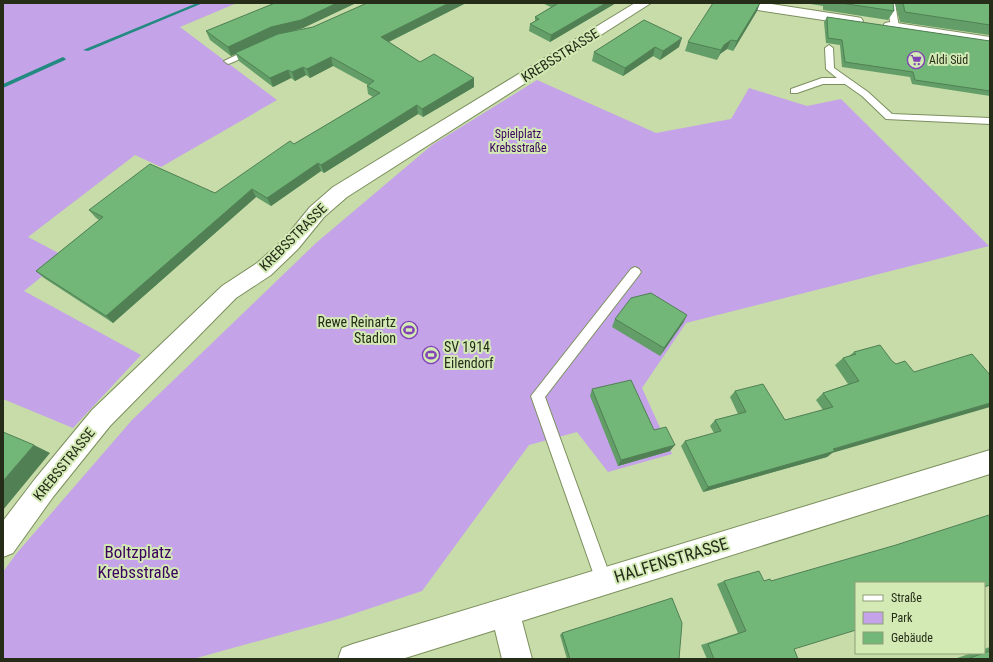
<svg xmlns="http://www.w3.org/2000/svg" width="993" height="662" font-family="'Roboto Condensed',sans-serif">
  <rect width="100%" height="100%" fill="#c7dca8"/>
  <g fill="#c4a3e9">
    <path d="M3 3H237L180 27 277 100 161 167 135 155 28 237 66 257 24 291 141 355 73 428 3 399Z"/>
    <path d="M537 80 656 133 731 119 749 88 807 106 841 99 989 246 686 323 642 388 672 454 608 472 577 432 529 445 422 591 338 619 193 659H3V572L16 554 132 420 316 243 432 145Z"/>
  </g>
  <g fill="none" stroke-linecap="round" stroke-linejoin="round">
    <g fill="#228a80" fill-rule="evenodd">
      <path d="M197 3H203L88 51 83 50Z"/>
      <path d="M63 57 66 59 65 60 3 88V84Z"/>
    </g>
    <defs>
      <g id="service">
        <path d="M887 3H895L899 27 898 29H892L891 27Z"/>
        <path d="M829 45 833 48 834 68 868 92 892 114 990 118V124L886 119 862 96 845 84H823L797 93H791V89L822 78H837L826 69 825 48Z"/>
        <path d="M253 47 257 50 256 52 231 63 228 64 224 61Z"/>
        <path d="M635 267 639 269 641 272 639 275 545 397 612 581 610 587 604 589 598 587 596 581 531 396 631 269Z"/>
      </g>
      <g id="minor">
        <path d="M635 3H651L347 197 324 217 298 249 271 275 236 298 110 426 53 497 13 553 3 557V521L35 479 92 410 222 286 257 263 284 239 310 207 333 187Z"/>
        <path d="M731 3H765L856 17 861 18 863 21 861 24 856 25 738 7 733 6Z"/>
        <path d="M890 22 990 37V45L885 29 883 26 885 23Z"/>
        <path d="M990 450V474L522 621 532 659H502L495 630 402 659H338L342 648 353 644Z"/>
      </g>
    </defs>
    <use href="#service" stroke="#7c8f5e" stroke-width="2"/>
    <use href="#minor" stroke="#7c8f5e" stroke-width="2"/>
    <use href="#service" fill="#fff" fill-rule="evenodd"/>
    <use href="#minor" fill="#fff" fill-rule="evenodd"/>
  </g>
  <g fill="#639d67">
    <path d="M275 3H356L303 28 285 33 313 27 367 3H466L389 42 420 62 474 87 423 117 418 114 324 173 321 171 271 206 256 197 113 323 44 278 36 271 99 220 96 218 89 210 215 193 294 144 373 97 368 94 367 86 368 85 333 66 310 78 306 75 295 81 291 78 273 87 239 61 236 54 231 56 210 40 206 31Z"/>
    <path d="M542 3H616L550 42 529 31 530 24 535 21V17L551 7Z"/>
    <path d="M760 3 757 11 733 51 727 49 720 54 717 60 685 51 688 42Z"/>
    <path d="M804 3H893L894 11 888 20 823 10V6Z"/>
    <path d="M895 3H990V34L989 35 900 22Z"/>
    <path d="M827 17 990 41V96L912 84 910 77 842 67 840 45 826 43 824 22Z"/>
    <path d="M644 20 679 47 660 60 653 56 623 76 592 61 594 52Z"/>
    <path d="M687 315 683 323 660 356 612 327 615 319Z"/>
    <path d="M880 345 832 453 827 457 703 492 681 446 685 441 714 433 710 426 715 420 738 414 730 397 735 391 785 420 823 410 816 400 823 393 848 384 835 365 843 358 849 356 854 352Z"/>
    <path d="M592 389 654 430 670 451 618 466 590 396Z"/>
    <path d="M724 581 794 649 798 659H707L701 645 738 633 717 584Z"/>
    <path d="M562 633 679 659H567L560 635Z"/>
    <path d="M990 647V659H954L972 653H984V649Z"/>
  </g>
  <g fill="#508054">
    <path d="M337 3H356L303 28 273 36 231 56 228 47 271 27Z"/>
    <path d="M449 3H466L382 45 381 37Z"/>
    <path d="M606 3H616L550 42 551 35Z"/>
    <path d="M760 3 757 11 733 51 737 41Z"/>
    <path d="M682 38 679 47 660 60 663 51Z"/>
    <path d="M731 40 727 49 720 54 717 60 721 50 724 45Z"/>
    <path d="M655 47 653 56 623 76 625 68Z"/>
    <path d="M331 57 333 66 310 78 307 69Z"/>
    <path d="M303 67 306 75 295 81 292 72Z"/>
    <path d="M288 70 291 78 273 87 270 78Z"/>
    <path d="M474 78V87L423 117 422 109Z"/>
    <path d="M417 105 418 114 324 173 321 165Z"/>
    <path d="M318 163 321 171 271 206 267 198Z"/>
    <path d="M252 189 256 197 113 323 106 316Z"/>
    <path d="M687 315 683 323 660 356 664 348Z"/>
    <path d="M990 403V407L832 453 827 457 703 492 708 487 833 449Z"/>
    <path d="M34 445 50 453 3 510V481Z"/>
    <path d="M675 445 670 451 618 466 621 460Z"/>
  </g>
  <g fill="#73b778" stroke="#508054">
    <path d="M275 3H337L301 20 271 27 228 47 206 31Z"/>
    <path d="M367 3H449L381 37 420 62 434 54 474 78 422 109 417 105 321 165 318 163 267 198 252 189 106 316 36 271 103 217 89 210 150 164 215 193 290 141 294 144 380 93 367 86 374 81 331 57 307 69 303 67 292 72 288 70 270 78 235 53 278 34 313 27Z"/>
    <path d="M556 3H606L551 35 530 24 539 19 535 17 557 4Z"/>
    <path d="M713 3H760L737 41 731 40 724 45 721 50 688 42Z"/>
    <path d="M841 3H893L894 11Z"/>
    <path d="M903 3H990V25L905 12Z"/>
    <path d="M827 17 990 41V91L915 80 913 72 845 62 842 40 828 38Z"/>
    <path d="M644 20 682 38 663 51 655 47 625 68 594 52Z"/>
    <path d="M651 293 687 315 664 348 615 319 631 298Z"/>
    <path d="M880 345 892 361 896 364 905 361 914 372 972 354 990 375V403L833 449 835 451 708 487 685 441 721 431 715 420 746 412 735 391 763 384 785 420 833 407 823 393 859 381 843 358 856 354 854 352Z"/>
    <path d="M631 380 654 430 666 427 675 445 621 460 592 389Z"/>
    <path d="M3 432 34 445 3 481Z"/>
    <path d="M989 515 990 516V585L984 587V583H856V630L794 649 798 659H714L708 644 746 631 724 581 759 571 764 581 770 579 771 581 896 545Z"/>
    <path d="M672 598 682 623 679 659H570L562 633Z"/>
    <path d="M990 651V659H967L984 653Z"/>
  </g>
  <defs>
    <symbol id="supermarket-ring" viewBox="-11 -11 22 22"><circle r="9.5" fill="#d4eab5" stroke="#8142b7" stroke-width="1.5"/><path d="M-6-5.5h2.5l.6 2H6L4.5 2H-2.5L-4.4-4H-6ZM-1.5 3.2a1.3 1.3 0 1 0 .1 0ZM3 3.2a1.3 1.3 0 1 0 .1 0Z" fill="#8142b7"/></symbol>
    <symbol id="stadium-ring" viewBox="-11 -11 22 22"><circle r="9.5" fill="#d4eab5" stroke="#8142b7" stroke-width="1.5"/><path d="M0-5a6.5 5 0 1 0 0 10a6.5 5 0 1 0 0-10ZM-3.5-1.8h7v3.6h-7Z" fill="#8142b7"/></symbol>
  </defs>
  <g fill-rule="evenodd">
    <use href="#supermarket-ring" x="906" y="50" width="20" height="20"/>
    <use href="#stadium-ring" x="399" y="320" width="20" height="20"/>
    <use href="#stadium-ring" x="421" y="345" width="20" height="20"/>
  </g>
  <g text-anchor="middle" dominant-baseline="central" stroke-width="4" stroke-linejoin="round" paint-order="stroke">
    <g font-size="12" fill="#252d19" stroke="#d4eab5" text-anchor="start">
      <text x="929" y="60">Aldi Süd</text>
    </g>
    <g font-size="12" fill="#3b015f" stroke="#d4eab5">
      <text x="518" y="134">Spielplatz<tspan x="518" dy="14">Krebsstraße</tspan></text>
    </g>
    <g font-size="14" fill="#252d19" stroke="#d4eab5">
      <text transform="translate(560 55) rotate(-32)">KREBSSTRASSE</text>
      <text transform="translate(293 237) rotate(-45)">KREBSSTRASSE</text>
      <text transform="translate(64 464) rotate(-51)">KREBSSTRASSE</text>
    </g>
    <g font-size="14" fill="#252d19" stroke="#d4eab5" text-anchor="end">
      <text x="396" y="322">Rewe Reinartz<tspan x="396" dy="16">Stadion</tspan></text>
      <text x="444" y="347" text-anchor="start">SV 1914<tspan x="444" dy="16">Eilendorf</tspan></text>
    </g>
    <g font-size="17" fill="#3b015f" stroke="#d4eab5">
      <text x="138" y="552">Boltzplatz<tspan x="138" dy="20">Krebsstraße</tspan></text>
    </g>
    <g font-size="17" fill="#252d19" stroke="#d4eab5">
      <text transform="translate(671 560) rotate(-17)">HALFENSTRASSE</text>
    </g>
  </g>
  <rect width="993" height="662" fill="none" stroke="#252d19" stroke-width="8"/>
  <rect x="855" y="582" width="130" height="72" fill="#d4eab5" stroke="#8e9e77"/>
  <rect x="863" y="595" width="20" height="6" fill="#ffffff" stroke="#8e9e77"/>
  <text x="891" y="602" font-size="12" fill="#252d19">Straße</text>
  <rect x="863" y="612" width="20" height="12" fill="#c4a3e9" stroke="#8e9e77"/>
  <text x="891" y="622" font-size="12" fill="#252d19">Park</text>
  <rect x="863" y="632" width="20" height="12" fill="#73b778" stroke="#8e9e77"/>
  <text x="891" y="642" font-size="12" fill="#252d19">Gebäude</text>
</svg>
